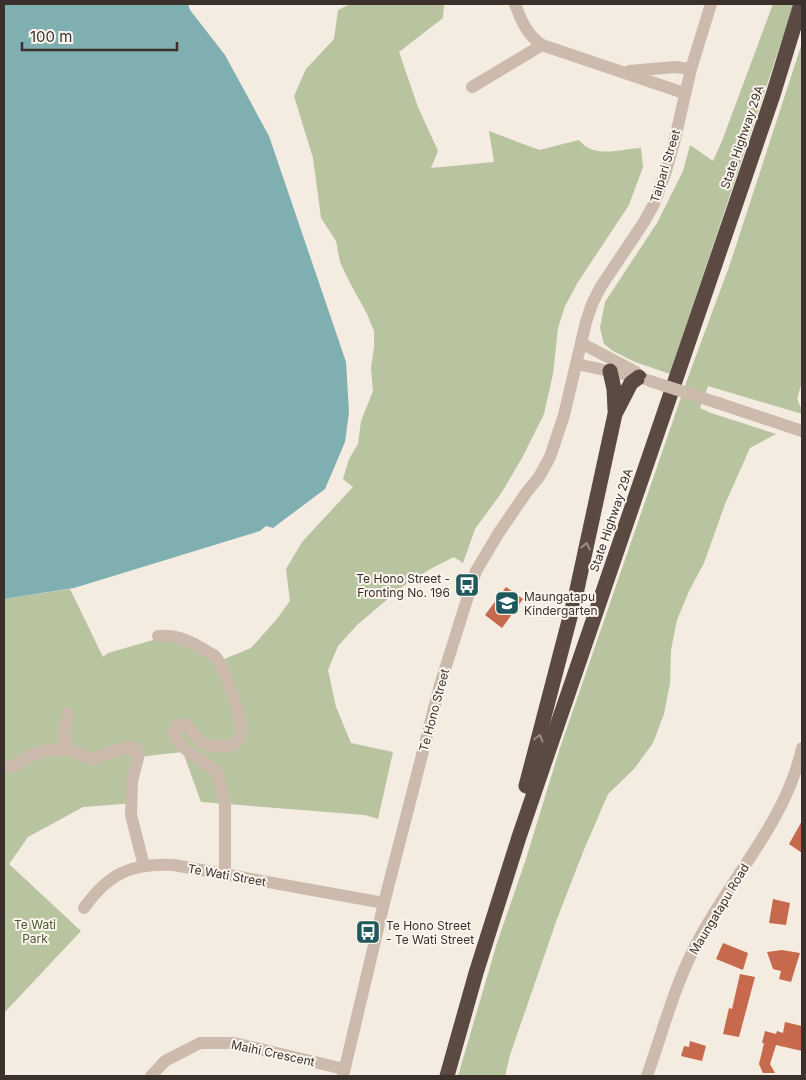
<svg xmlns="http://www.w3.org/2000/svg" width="806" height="1080" font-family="Inter,sans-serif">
  <rect width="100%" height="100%" fill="#f4ebe1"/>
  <g fill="#b8c3a0">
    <path d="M350 4H444L443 18 399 52 418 107 438 151 431 168 494 162 489 131 539 150 579 140C593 159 621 149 641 148L643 167 629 205 578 282 565 306 558 328 553 374 544 414 522 458 502 492 475 529 463 563 454 557 432 568 402 587 357 625 338 646 328 670 336 707 351 743 393 752 378 819 365 815 201 802 183 752 137 757 135 803 83 807 28 837 9 864 81 931 4 1013V599L70 589 103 657 108 653 153 640 197 638 217 662 251 648 276 620 290 601 286 569 302 542 353 487 343 479 349 459 358 444 361 421 373 391 371 368 374 347V331L367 314 349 281 340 262 336 241 321 218 313 158 294 96 306 69 334 39 338 10Z"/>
    <path d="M773 4H794L670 374 635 362 613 351 604 344 600 328 605 302 657 223 683 171 690 145 713 161 722 141Z"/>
    <path d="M802 43V382L797 399 802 410V414L708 386 700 408 711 413 776 434 750 448 725 504 704 563 689 591 677 620 671 650 670 683 664 714 653 743 634 769 608 794 583 852 557 919 510 1055 505 1076H458L497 943 526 859 559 751 687 380 730 264Z"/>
  </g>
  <path fill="#7fafb1" d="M4 4H188L190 10 225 55 269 136 346 362 349 412 345 442 325 489 273 528 266 526 260 531 74 588 4 599Z"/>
  <g fill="#c6694c">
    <path d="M506 587 523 599 502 628 485 615Z"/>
    <path d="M802 821V853L789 844Z"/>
    <path d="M773 899 790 903 786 925 769 923Z"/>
    <path d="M723 943 748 953 743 970 716 959Z"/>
    <path d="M782 950 800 953 791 982 779 979 781 971 773 969 767 952Z"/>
    <path d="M740 974 755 977 739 1037 723 1034 729 1008 732 1009Z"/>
    <path d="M785 1022 802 1026V1051L776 1045 770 1064 775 1073H763L759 1064 764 1043H762L765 1031 776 1034 777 1031 783 1033Z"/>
    <path d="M690 1041 706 1046 702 1061 681 1056 684 1046 689 1047Z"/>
  </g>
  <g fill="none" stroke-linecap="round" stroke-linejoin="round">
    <g stroke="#ccbbac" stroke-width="12">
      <path d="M515 4C521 20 527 35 542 45L684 93"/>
      <path d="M629 71 675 67 691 69"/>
      <path d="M472 87 542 45"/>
      <path d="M581 343 636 372"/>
      <path d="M577 364 645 379"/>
      <path d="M718 403 802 431"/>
      <path d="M158 636C177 634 189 641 205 650 208 652 212 654 215 656 223 664 243 721 241 732 240 740 236 743 230 747L210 746 200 741 185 724 177 725C163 742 207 763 217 771L225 804V875"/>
      <path d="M68 713 63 736 70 750 92 759 121 749 134 747 139 754 132 781 131 815 144 866"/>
      <path d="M4 766 12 767 30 756 47 750H70"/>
      <path d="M84 908C109 873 131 863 174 865L384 903"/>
      <path d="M151 1076 165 1061 200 1043H234L344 1069"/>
      <path d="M343 1076 384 903 440 685 476 571 498 534 526 493 539 477 550 457 564 415 586 322 592 304 600 288 644 222 654 204 665 174 674 143 691 69 711 4"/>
      <path d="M647 1076C663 1031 675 983 698 941 732 876 786 821 802 748"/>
    </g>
    <g stroke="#5b4a42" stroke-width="15">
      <path d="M610 371 614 389 615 410"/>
      <path d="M526 786 576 594 615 414 631 383 639 377"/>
      <path d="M447 1076 476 973 519 837 773 95 801 4"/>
    </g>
    <path stroke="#ccbbac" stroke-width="12" d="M650 381 718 403"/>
  </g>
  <defs><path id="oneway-chevron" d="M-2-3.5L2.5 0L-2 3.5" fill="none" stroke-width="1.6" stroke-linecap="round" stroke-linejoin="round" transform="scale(1.25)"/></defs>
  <g stroke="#9b8e87">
    <use href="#oneway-chevron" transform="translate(586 546) rotate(-78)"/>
    <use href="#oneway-chevron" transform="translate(539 738) rotate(-75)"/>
  </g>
  <defs>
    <symbol id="bus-square" viewBox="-11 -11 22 22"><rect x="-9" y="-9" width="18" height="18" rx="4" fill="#20595d" stroke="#fbf5ee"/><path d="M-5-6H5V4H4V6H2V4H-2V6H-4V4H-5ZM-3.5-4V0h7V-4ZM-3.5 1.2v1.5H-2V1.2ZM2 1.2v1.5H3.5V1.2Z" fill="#fff"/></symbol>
    <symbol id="school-square" viewBox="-11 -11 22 22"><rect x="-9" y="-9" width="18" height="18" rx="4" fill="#20595d" stroke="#fbf5ee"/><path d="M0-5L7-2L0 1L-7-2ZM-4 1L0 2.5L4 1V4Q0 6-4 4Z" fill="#fff"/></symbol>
  </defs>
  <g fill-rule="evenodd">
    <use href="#bus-square" x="453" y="571" width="28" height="28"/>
    <use href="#school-square" x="493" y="589" width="28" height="28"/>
    <use href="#bus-square" x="354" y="918" width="28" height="28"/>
  </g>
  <g text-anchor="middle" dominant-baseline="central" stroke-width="4" stroke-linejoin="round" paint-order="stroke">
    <g font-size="12" fill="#3b302b" stroke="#fbf5ee">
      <text transform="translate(742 137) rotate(-71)">State Highway 29A</text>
      <text transform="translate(665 166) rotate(-73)">Taipari Street</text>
      <text transform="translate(611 520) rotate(-71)">State Highway 29A</text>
      <text transform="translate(434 710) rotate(-75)">Te Hono Street</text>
      <text transform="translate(227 875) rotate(10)">Te Wati Street</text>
      <text transform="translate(719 909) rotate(-59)">Maungatapu Road</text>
      <text transform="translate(273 1053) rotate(12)">Maihi Crescent</text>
    </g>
    <g font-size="12" fill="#3b302b" stroke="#fbf5ee" text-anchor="start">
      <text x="450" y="578" text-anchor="end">Te Hono Street -<tspan x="450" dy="14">Fronting No. 196</tspan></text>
      <text x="524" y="596">Maungatapu<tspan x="524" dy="14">Kindergarten</tspan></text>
      <text x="386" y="925">Te Hono Street<tspan x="386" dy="14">- Te Wati Street</tspan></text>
    </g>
    <g font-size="12" fill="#4a592e" stroke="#fbf5ee">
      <text x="35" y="924">Te Wati<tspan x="35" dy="14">Park</tspan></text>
    </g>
  </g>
  <rect width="806" height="1080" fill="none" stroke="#3b302b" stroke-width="10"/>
  <path d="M22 42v8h155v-8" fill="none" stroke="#3b302b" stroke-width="2.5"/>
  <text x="30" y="42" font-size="15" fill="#3b302b" stroke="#fbf5ee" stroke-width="4" paint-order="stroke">100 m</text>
</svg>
